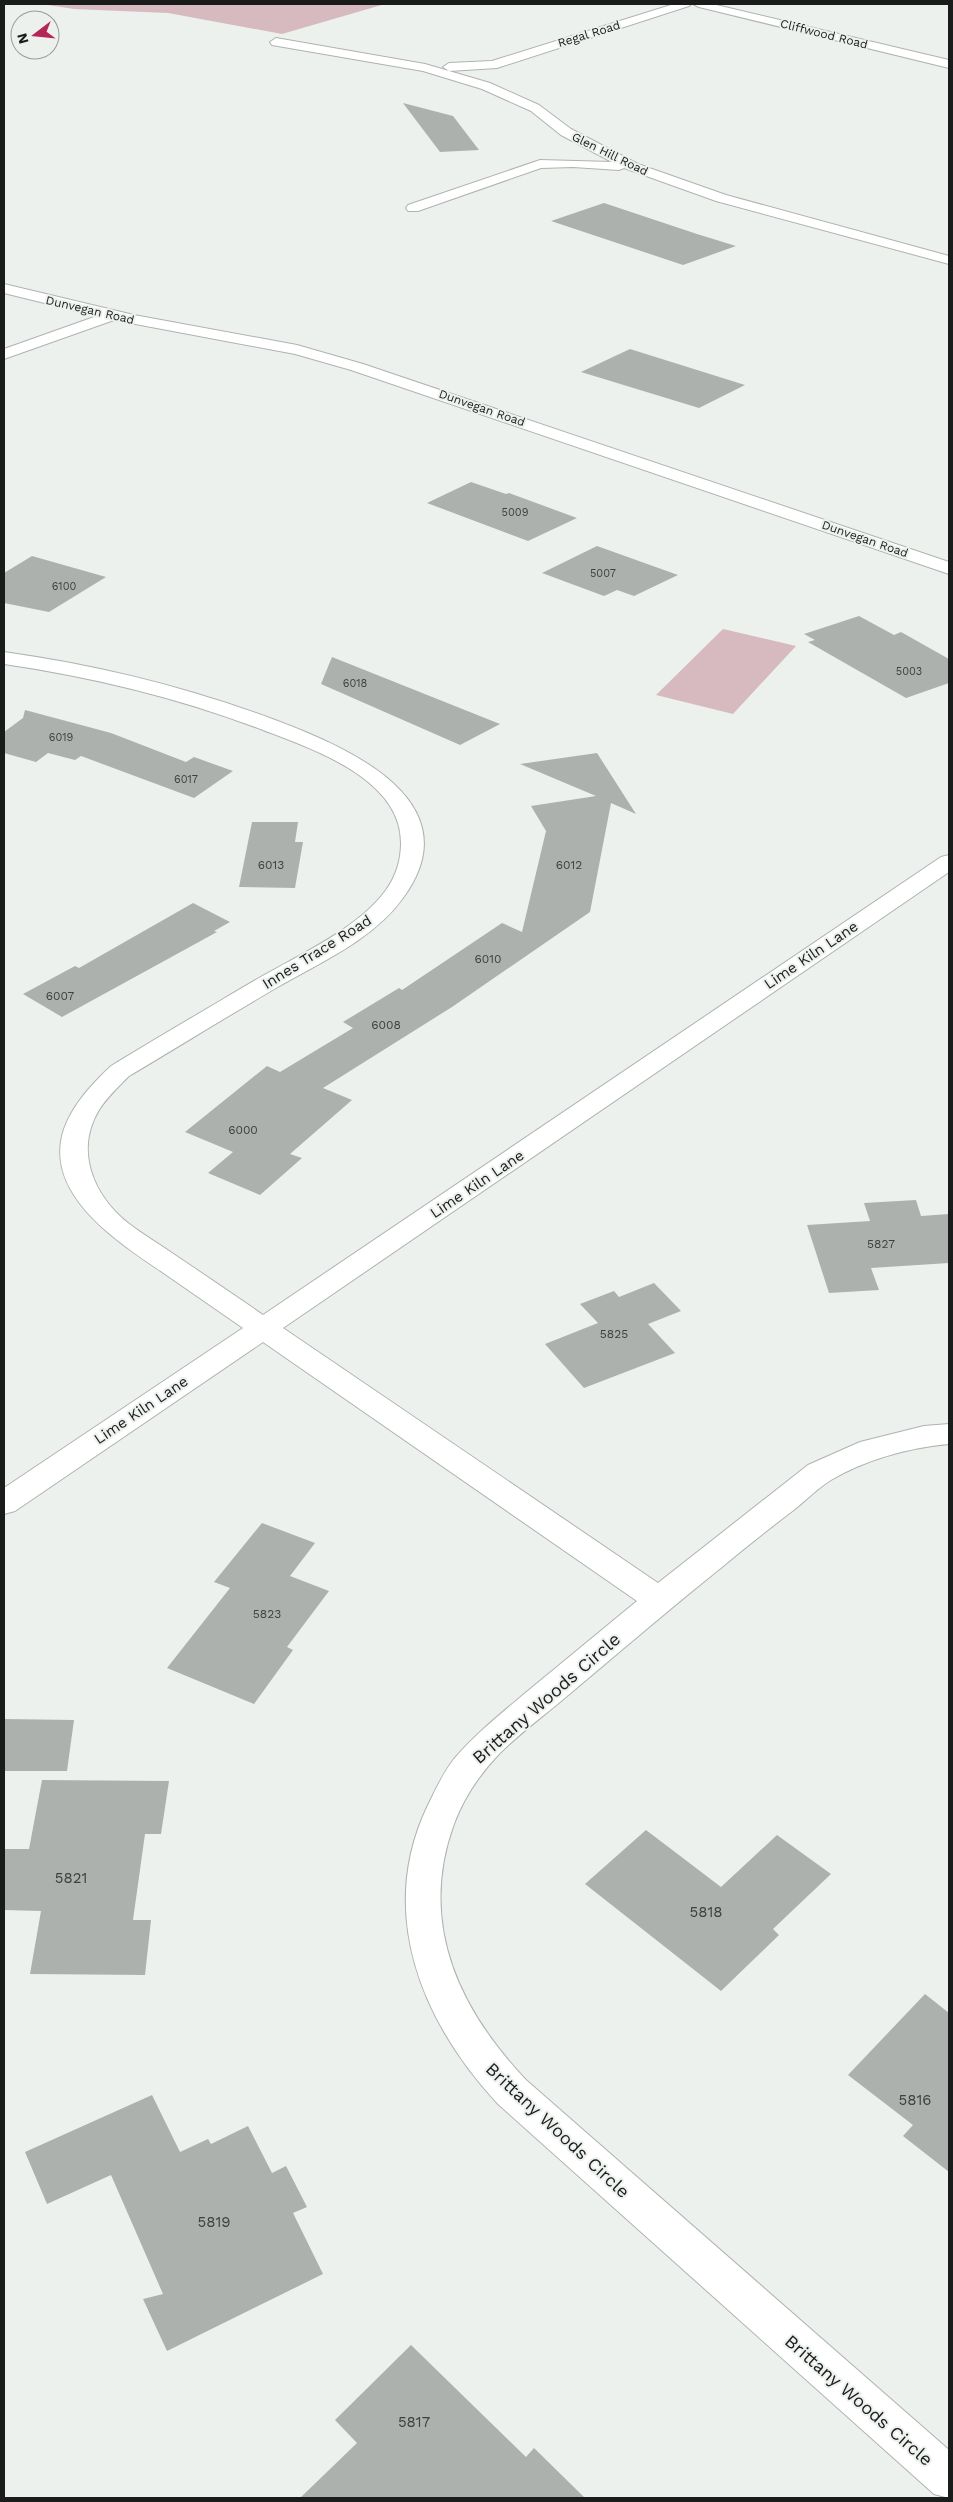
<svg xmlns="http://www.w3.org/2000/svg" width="953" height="2502" font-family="'Work Sans',sans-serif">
  <rect width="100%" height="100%" fill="#edf1ee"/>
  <g fill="#d7babf">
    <path d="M41 4H385L282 34 168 13 74 9Z"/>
    <path d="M723 629 796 646 733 714 656 695Z"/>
  </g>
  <g fill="#adb1ae">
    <path d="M403 103 453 116 479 150 440 152Z"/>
    <path d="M604 203 697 234 736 246 683 265 551 221Z"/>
    <path d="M630 349 745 385 699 408 581 372Z"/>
    <path d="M471 482 506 494 509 493 577 518 528 541 427 503Z"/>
    <path d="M597 546 678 575 634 596 617 590 604 596 542 573Z"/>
    <path d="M32 556 106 577 49 612 4 603V573Z"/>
    <path d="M859 616 894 635 901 632 949 659V683L906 698 808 642 815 640 804 634Z"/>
    <path d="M332 657 500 724 460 745 321 684Z"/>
    <path d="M25 710 111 733 186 762 194 757 233 771 194 798 81 756 75 760 48 753 36 762 4 753V732L23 718Z"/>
    <path d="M597 753 636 814 611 803 590 912 452 1007 323 1088 352 1100 290 1154 302 1158 260 1195 208 1173 233 1152 185 1132 267 1066 280 1072 353 1028 343 1022 399 988 402 990 502 923 522 932 546 831 531 806 596 796 520 764Z"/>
    <path d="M252 822H298L295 842H303L295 888 239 887Z"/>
    <path d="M193 903 230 922 214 931 217 932 62 1017 23 994 75 966 79 968Z"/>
    <path d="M916 1200 921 1216 949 1214V1263L871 1268 879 1290 829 1293 807 1225 870 1221 864 1203Z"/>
    <path d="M654 1283 681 1311 648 1324 675 1353 584 1388 545 1344 598 1323 580 1304 614 1291 619 1297Z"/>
    <path d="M262 1523 315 1543 290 1576 329 1591 287 1647 293 1650 254 1704 167 1668 230 1588 214 1582Z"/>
    <path d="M4 1719 74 1720 67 1771H4Z"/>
    <path d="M42 1780 169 1781 161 1834H145L133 1920H151L145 1975 30 1974 41 1911 4 1910V1849H29Z"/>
    <path d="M646 1830 721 1887 777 1835 831 1874 773 1929 779 1935 721 1991 585 1884Z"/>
    <path d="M925 1994 949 2013V2172L903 2136 913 2125 848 2075Z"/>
    <path d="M152 2095 180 2152 208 2139 211 2144 248 2126 272 2173 286 2166 307 2207 293 2213 323 2274 167 2351 143 2299 163 2294 111 2175 47 2204 25 2152Z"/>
    <path d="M411 2345 526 2457 534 2448 585 2498H300L357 2443 335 2420Z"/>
  </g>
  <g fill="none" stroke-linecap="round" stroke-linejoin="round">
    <defs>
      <g id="minor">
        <path d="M674 4H691L689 6 497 68 449 71 443 67 449 63 492 61Z"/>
        <path d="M693 4H712L949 60V68L699 7Z"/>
        <path d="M276 38 425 64 490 83 539 105 571 129 638 164 726 195 949 256V264L716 201 624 168 619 170 573 167 541 168 418 211H408L406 208 408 205 540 160 612 162 561 135 531 111 482 89 423 71 272 45 270 42Z"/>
        <path d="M4 284 134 315 297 345 363 364 949 562V574L351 370 295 354 114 320 4 359V349L97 316 4 293Z"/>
        <path d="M4 652C97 665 187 687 275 720 347 747 474 801 403 898 373 940 319 963 276 988 226 1017 178 1047 129 1076 118 1087 107 1097 99 1110 74 1151 94 1196 128 1223 142 1234 158 1243 172 1253 203 1274 233 1294 263 1315L941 857 949 855V872L283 1328 658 1583 808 1465 860 1442 924 1426 949 1424V1444C908 1448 867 1459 831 1480 818 1488 806 1500 795 1509 770 1528 746 1547 722 1567 672 1607 623 1649 573 1691 549 1712 522 1731 499 1754 480 1774 464 1797 454 1824 418 1922 458 2008 526 2080L949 2450V2498L934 2494 498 2104C422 2022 376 1913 428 1805 436 1789 443 1773 454 1759 476 1733 503 1712 529 1690 565 1660 601 1631 637 1601L263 1342 15 1511 4 1514V1488L243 1328C217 1310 191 1292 165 1274 120 1243 42 1195 64 1129 73 1104 92 1084 111 1066 160 1036 210 1007 259 978 299 955 359 928 386 890 396 876 401 860 401 843 401 778 312 749 263 730 179 698 93 677 4 664Z"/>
      </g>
    </defs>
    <use href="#minor" stroke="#afb3b0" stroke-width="2"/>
    <use href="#minor" fill="#fff" fill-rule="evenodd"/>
  </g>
  <g text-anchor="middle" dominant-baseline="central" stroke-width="4" stroke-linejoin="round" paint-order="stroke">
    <g font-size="11" fill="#3f4140">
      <text x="515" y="512">5009</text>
      <text x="603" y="573">5007</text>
      <text x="64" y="586">6100</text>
      <text x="909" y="671">5003</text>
      <text x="355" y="683">6018</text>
      <text x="61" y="737">6019</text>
      <text x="186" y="779">6017</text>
    </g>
    <g font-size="12" fill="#1a1c1b" stroke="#edf1ee">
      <text transform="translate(589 34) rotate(-17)">Regal Road</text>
      <text transform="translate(824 34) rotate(14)">Cliffwood Road</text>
      <text transform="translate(610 154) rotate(26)">Glen Hill Road</text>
      <text transform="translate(90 310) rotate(13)">Dunvegan Road</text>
      <text transform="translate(482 408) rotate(19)">Dunvegan Road</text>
      <text transform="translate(865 539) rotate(19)">Dunvegan Road</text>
    </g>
    <g font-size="12" fill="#3f4140">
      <text x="271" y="865">6013</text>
      <text x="569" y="865">6012</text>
      <text x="488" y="959">6010</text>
      <text x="60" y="996">6007</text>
      <text x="386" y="1025">6008</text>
      <text x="243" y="1130">6000</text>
      <text x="881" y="1244">5827</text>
      <text x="614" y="1334">5825</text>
      <text x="267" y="1614">5823</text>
    </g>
    <g font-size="15" fill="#1a1c1b" stroke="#edf1ee">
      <text transform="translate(317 952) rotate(-32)">Innes Trace Road</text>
      <text transform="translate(811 955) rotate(-34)">Lime Kiln Lane</text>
      <text transform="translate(477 1184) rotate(-34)">Lime Kiln Lane</text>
      <text transform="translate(141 1410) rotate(-34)">Lime Kiln Lane</text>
    </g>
    <g font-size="15" fill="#3f4140">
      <text x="71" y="1878">5821</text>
      <text x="706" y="1912">5818</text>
      <text x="915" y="2100">5816</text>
      <text x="214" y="2222">5819</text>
      <text x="414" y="2422">5817</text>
    </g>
    <g font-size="18" fill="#1a1c1b" stroke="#edf1ee">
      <text transform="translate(546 1698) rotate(-41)">Brittany Woods Circle</text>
      <text transform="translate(558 2130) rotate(43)">Brittany Woods Circle</text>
      <text transform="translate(859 2400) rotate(41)">Brittany Woods Circle</text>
    </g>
  </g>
  <rect width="953" height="2502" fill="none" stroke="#1a1c1b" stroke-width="10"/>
  <g transform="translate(35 35) rotate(254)"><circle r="24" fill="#edf1ee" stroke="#999c9a"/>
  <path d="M0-4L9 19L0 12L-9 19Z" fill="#b42658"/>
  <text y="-8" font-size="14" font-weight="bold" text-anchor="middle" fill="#1a1c1b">N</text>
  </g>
</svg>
